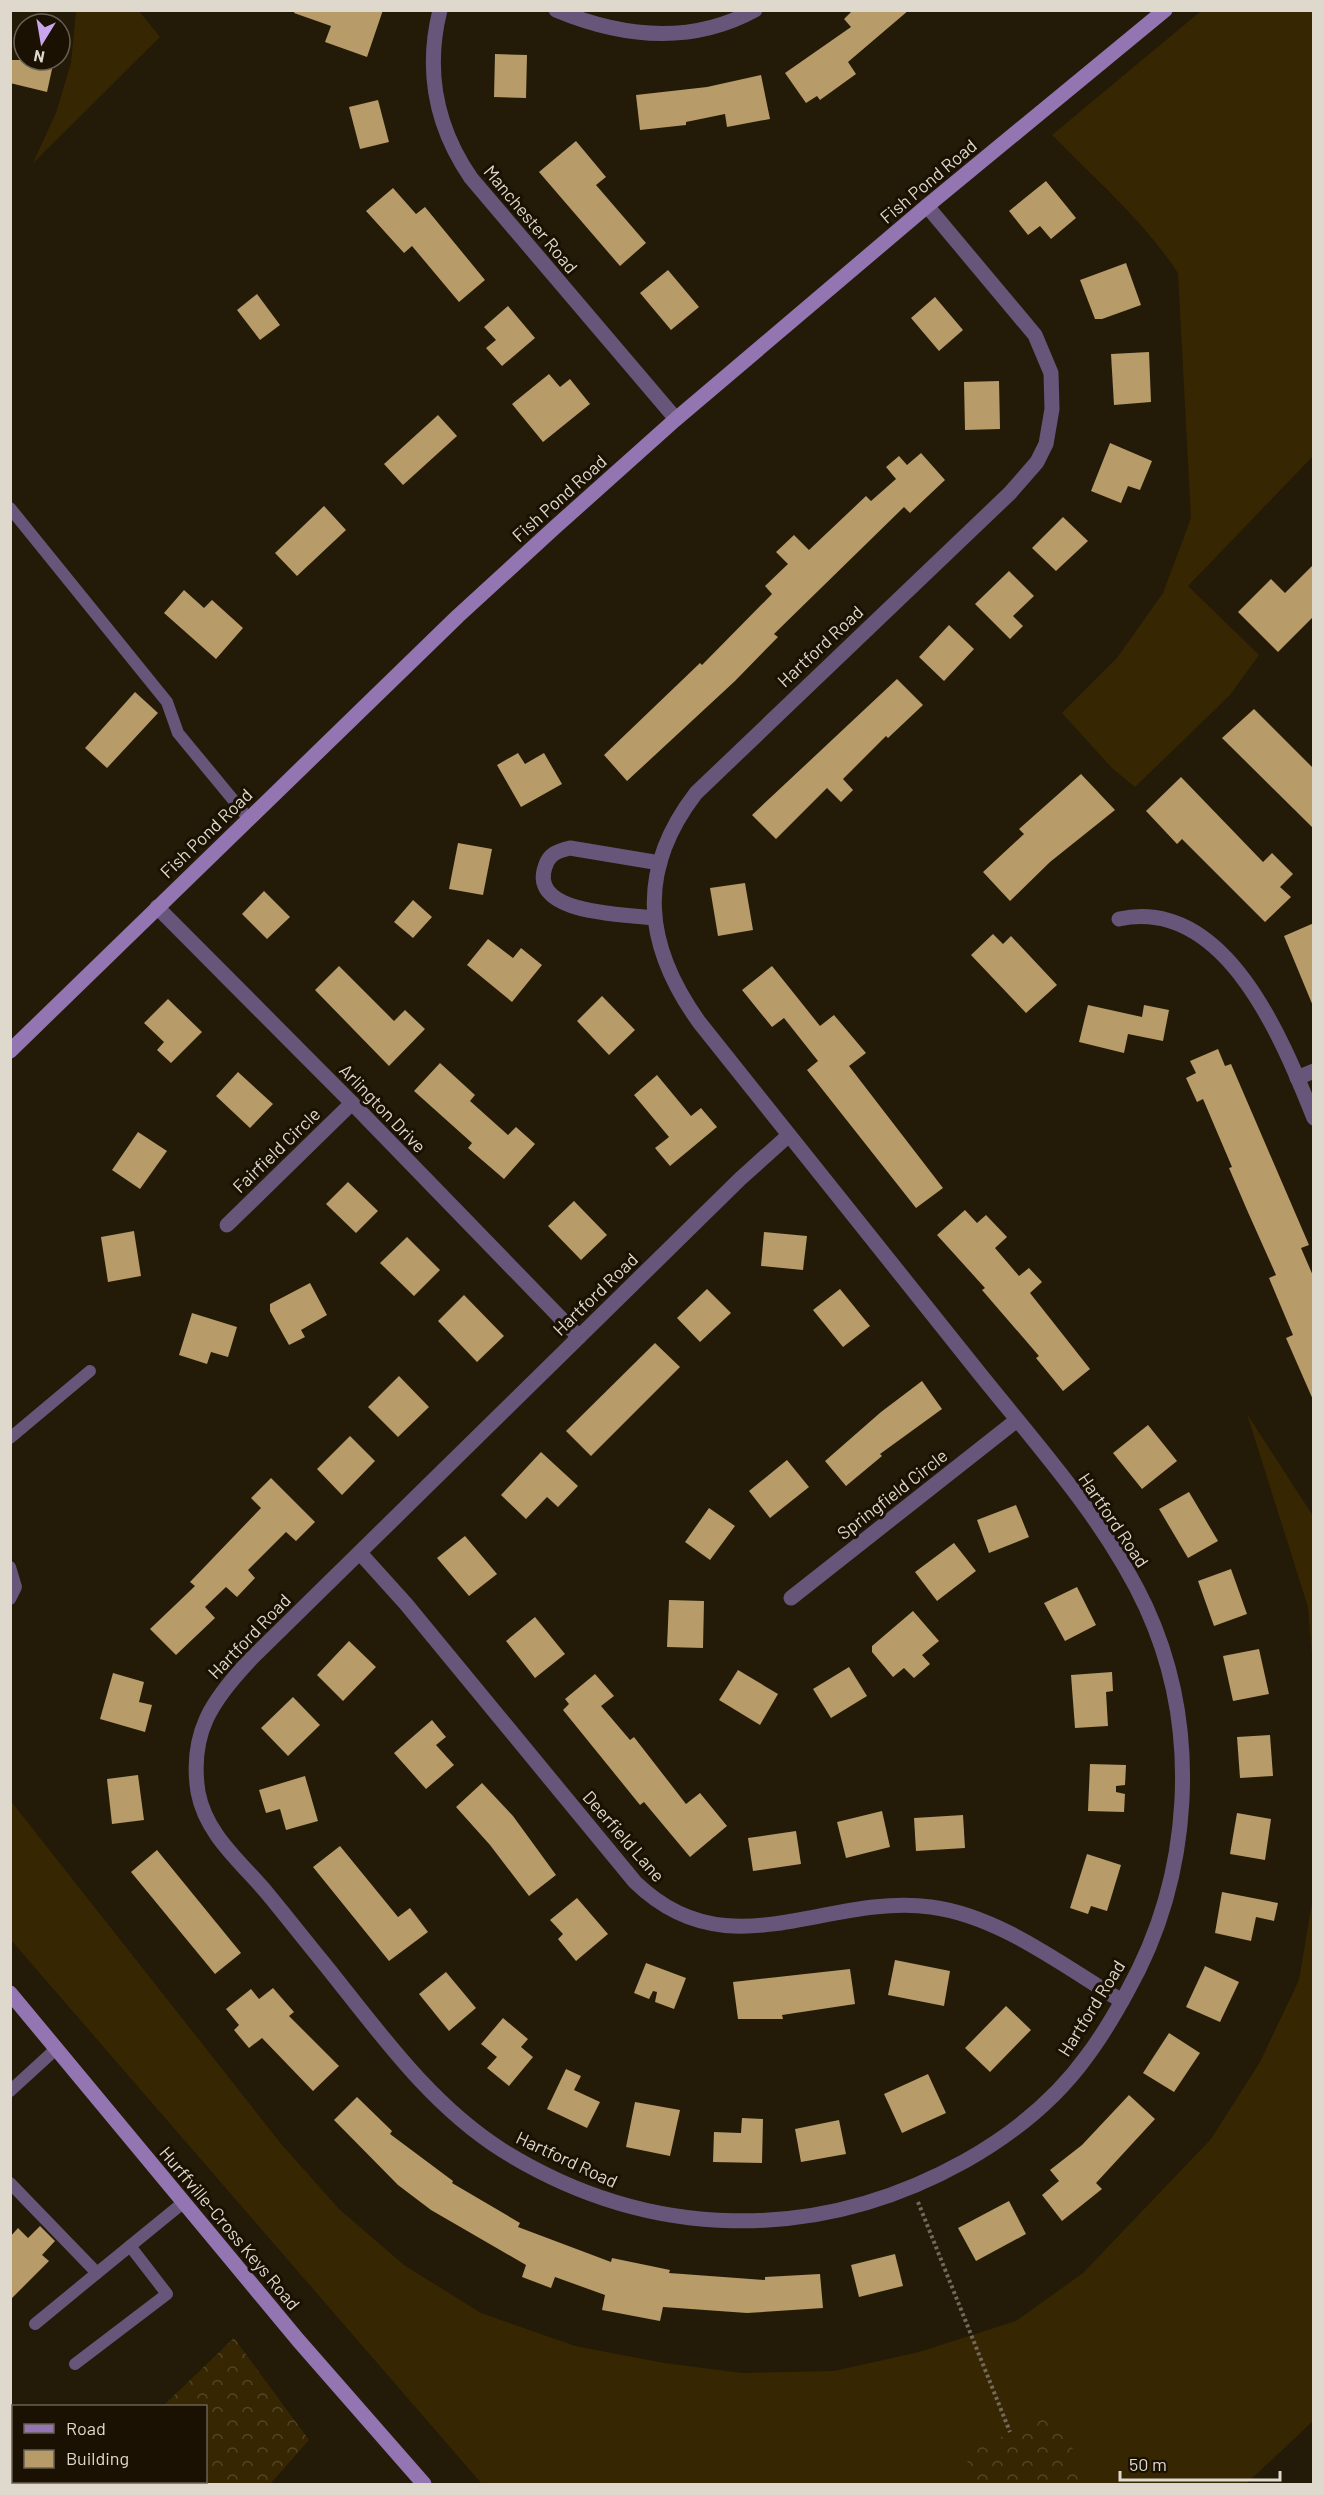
<svg xmlns="http://www.w3.org/2000/svg" width="1324" height="2495" font-family="Barlow,sans-serif">
  <defs>
    <pattern id="forest-crowns" width="20" height="18" patternUnits="userSpaceOnUse" patternTransform="scale(1.5)"><rect width="20" height="18" fill="#372602"/><path d="M2 6a3 3 0 1 1 6 0M12 15a3 3 0 1 1 6 0" fill="none" stroke="#544526"/></pattern>
  </defs>
  <rect width="100%" height="100%" fill="#241a08"/>
  <g fill="#372602">
    <path d="M76 11H139L160 37 33 163 56 113 71 63Z"/>
    <path d="M1201 11H1313V456L1188 586 1259 655 1230 695 1135 787 1112 768 1062 713 1117 658 1163 593 1191 518 1178 273C1144 221 1095 179 1052 135Z"/>
    <path d="M1247 1414 1313 1516V1669L1308 1607Z"/>
    <path d="M10 1800 282 2145 339 2209 404 2265 481 2313 575 2346 664 2363 742 2373 834 2371 919 2352 1016 2321 1083 2273 1211 2139 1260 2062 1299 1980 1313 1897V2421L1246 2484H482L11 1940Z"/>
  </g>
  <g fill="url(#forest-crowns)">
    <path d="M234 2338 309 2440 270 2484H81L84 2482H206V2406H163Z"/>
    <path d="M1058 2412 1087 2484H977L964 2453Z"/>
  </g>
  <g fill="#b79b68">
    <path d="M295 10H383L367 57 325 42 331 26 294 13Z"/>
    <path d="M853 10H909L848 62 856 74 820 100 817 96 806 103 785 73 851 27 844 19Z"/>
    <path d="M495 54 527 55 526 98 494 97Z"/>
    <path d="M10 60H54L47 92 10 83Z"/>
    <path d="M761 75 770 119 727 127 725 114 686 122V125L640 130 636 95 707 87Z"/>
    <path d="M378 100 389 142 360 149 349 107Z"/>
    <path d="M576 141 606 177 596 185 646 243 620 266 539 172Z"/>
    <path d="M1046 181 1076 218 1051 239 1040 226 1028 235 1009 211Z"/>
    <path d="M393 188 416 214 425 207 485 280 459 302 412 246 404 253 366 211Z"/>
    <path d="M1126 263 1141 305 1102 319H1095L1080 280Z"/>
    <path d="M668 270 699 307 671 330 640 293Z"/>
    <path d="M257 294 280 325 260 340 237 310Z"/>
    <path d="M935 297 963 330 939 351 911 318Z"/>
    <path d="M508 306 535 338 502 366 486 348 496 340 484 327Z"/>
    <path d="M1149 352 1151 402 1114 405 1111 354Z"/>
    <path d="M549 374 560 387 570 379 590 404 543 442 512 404Z"/>
    <path d="M999 381 1000 429 965 430 964 382Z"/>
    <path d="M438 415 457 436 403 485 384 464Z"/>
    <path d="M1110 443 1152 461 1140 490 1128 486 1121 503 1091 491Z"/>
    <path d="M921 453 945 480 910 513 904 507 774 634 778 637 735 681 627 781 604 755 700 663 702 665 772 594 765 586 788 564 776 552 794 535 809 550 866 496 871 501 896 479 886 467 899 456 907 465Z"/>
    <path d="M324 506 346 530 297 576 275 553Z"/>
    <path d="M1063 517 1088 541 1056 571 1032 548Z"/>
    <path d="M1314 564V616L1278 652 1238 612 1271 579 1285 593Z"/>
    <path d="M1009 571 1034 596 1013 616 1023 626 1010 639 975 604Z"/>
    <path d="M184 590 204 608 212 600 243 628 216 659 164 613Z"/>
    <path d="M949 625 974 649 944 681 919 657Z"/>
    <path d="M897 679 923 705 888 738 886 736 843 779 853 790 841 802 827 788 776 839 752 815Z"/>
    <path d="M135 692 158 713 107 768 85 748Z"/>
    <path d="M1254 709 1314 769V829L1222 738Z"/>
    <path d="M518 753 525 764 544 753 562 784 521 807 497 765Z"/>
    <path d="M1081 774 1115 810 1050 862 1010 901 983 872 1024 834 1019 829Z"/>
    <path d="M1181 777 1263 862 1272 853 1293 874 1280 887 1291 897 1265 922 1182 839 1177 844 1146 811Z"/>
    <path d="M458 843 492 849 483 895 449 889Z"/>
    <path d="M745 883 753 930 718 936 710 888Z"/>
    <path d="M264 891 290 917 267 939 242 914Z"/>
    <path d="M413 900 432 917 413 938 394 922Z"/>
    <path d="M1314 923V1006H1313L1284 936Z"/>
    <path d="M993 934 1003 944 1011 936 1057 985 1026 1013 971 955Z"/>
    <path d="M488 939 513 958 521 948 542 965 512 1002 467 965Z"/>
    <path d="M339 966 394 1021 405 1010 425 1029 389 1066 315 990Z"/>
    <path d="M772 966 820 1026 834 1015 866 1053 849 1066 943 1188 916 1208 807 1070 818 1061 784 1018 772 1027 742 990Z"/>
    <path d="M602 996 635 1030 609 1055 577 1021Z"/>
    <path d="M168 999 202 1032 171 1063 157 1050 164 1042 144 1023Z"/>
    <path d="M1088 1005 1142 1017 1144 1005 1169 1010 1163 1041 1128 1034 1124 1053 1079 1042Z"/>
    <path d="M1218 1049 1225 1066 1231 1064 1309 1245 1301 1248 1314 1278V1402L1286 1338 1293 1335 1269 1278 1276 1275 1247 1210 1229 1168 1232 1167 1203 1099 1197 1102 1186 1078 1196 1073 1190 1061Z"/>
    <path d="M440 1063 475 1095 470 1101 508 1135 516 1127 535 1144 504 1179 468 1148 472 1143 414 1091Z"/>
    <path d="M238 1072 273 1104 250 1128 216 1096Z"/>
    <path d="M657 1075 691 1116 701 1108 717 1127 670 1166 655 1148 669 1137 634 1095Z"/>
    <path d="M138 1132 167 1151 140 1189 112 1170Z"/>
    <path d="M348 1182 378 1211 356 1233 326 1204Z"/>
    <path d="M574 1201 607 1235 581 1260 548 1226Z"/>
    <path d="M965 1210 977 1223 986 1215 1007 1237 995 1248 1019 1276 1029 1268 1042 1282 1030 1293 1090 1369 1063 1391 1036 1358 1039 1356 982 1290 985 1288 937 1235Z"/>
    <path d="M134 1231 141 1276 108 1282 101 1237Z"/>
    <path d="M764 1232 807 1236 803 1270 761 1266Z"/>
    <path d="M407 1237 440 1270 414 1296 380 1263Z"/>
    <path d="M310 1283 327 1315 301 1330 305 1337 289 1345 270 1311V1304Z"/>
    <path d="M707 1289 731 1313 700 1342 677 1318Z"/>
    <path d="M840 1289 870 1326 843 1347 813 1310Z"/>
    <path d="M464 1295 504 1336 477 1362 438 1321Z"/>
    <path d="M192 1313 237 1327 228 1357 211 1352 207 1364 179 1355Z"/>
    <path d="M655 1343 680 1367 591 1456 566 1431Z"/>
    <path d="M399 1376 429 1407 398 1437 368 1407Z"/>
    <path d="M922 1381 942 1409 880 1454 882 1456 846 1486 825 1461 881 1412Z"/>
    <path d="M1148 1425 1177 1461 1142 1489 1113 1453Z"/>
    <path d="M350 1436 375 1461 342 1495 317 1469Z"/>
    <path d="M541 1452 578 1486 558 1507 547 1497 526 1519 501 1495Z"/>
    <path d="M787 1460 809 1487 770 1518 749 1491Z"/>
    <path d="M271 1478 315 1522 296 1541 286 1532 248 1570 255 1578 237 1597 226 1587 205 1607 215 1618 176 1655 150 1629 195 1586 190 1582 261 1508 251 1498Z"/>
    <path d="M1189 1492 1218 1541 1188 1558 1159 1509Z"/>
    <path d="M1016 1505 1029 1537 989 1553 977 1520Z"/>
    <path d="M709 1508 735 1526 710 1560 685 1542Z"/>
    <path d="M465 1536 497 1574 469 1596 437 1558Z"/>
    <path d="M954 1543 976 1571 937 1601 915 1572Z"/>
    <path d="M1231 1569 1247 1614 1214 1626 1198 1581Z"/>
    <path d="M1077 1587 1096 1625 1065 1641 1044 1603Z"/>
    <path d="M669 1600 704 1601 703 1648 667 1647Z"/>
    <path d="M913 1611 939 1641 922 1655 930 1664 914 1678 904 1668 893 1677 872 1652V1646Z"/>
    <path d="M535 1617 565 1654 535 1678 506 1641Z"/>
    <path d="M349 1641 376 1667 343 1701 317 1675Z"/>
    <path d="M1259 1649 1269 1694 1233 1701 1223 1656Z"/>
    <path d="M849 1667 867 1696 831 1718 813 1689Z"/>
    <path d="M738 1670 778 1694 760 1725 719 1700Z"/>
    <path d="M1112 1672 1113 1691 1106 1692 1108 1726 1075 1728 1071 1675Z"/>
    <path d="M113 1673 144 1682 139 1702 152 1705 145 1732 100 1719Z"/>
    <path d="M595 1674 614 1696 601 1706 630 1740 634 1737 686 1804 700 1793 727 1826 690 1857 644 1802 640 1805 563 1710 569 1704 565 1699Z"/>
    <path d="M293 1697 320 1725 288 1756 261 1728Z"/>
    <path d="M432 1720 446 1737 436 1745 454 1765 426 1789 394 1753Z"/>
    <path d="M1270 1735 1273 1776 1240 1778 1237 1737Z"/>
    <path d="M1090 1764 1126 1765 1125 1785 1116 1786V1792L1125 1794 1124 1812 1088 1811Z"/>
    <path d="M138 1775 144 1820 112 1824 107 1779Z"/>
    <path d="M305 1776 318 1821 286 1830 280 1809 266 1813 259 1790Z"/>
    <path d="M482 1783 513 1816 556 1875 529 1896 490 1845 456 1807Z"/>
    <path d="M882 1811 890 1847 846 1858 837 1822Z"/>
    <path d="M1237 1813 1271 1819 1265 1860 1230 1854Z"/>
    <path d="M963 1815 965 1848 916 1851 914 1818Z"/>
    <path d="M796 1831 801 1864 753 1871 748 1838Z"/>
    <path d="M340 1846 398 1917 410 1908 428 1932 389 1961 313 1867Z"/>
    <path d="M157 1850 241 1953 215 1974 131 1872Z"/>
    <path d="M1087 1854 1121 1865 1107 1911 1091 1906 1088 1914 1070 1908Z"/>
    <path d="M1222 1892 1278 1903 1274 1921 1256 1917 1251 1941 1215 1933Z"/>
    <path d="M577 1898 608 1934 576 1961 558 1939 563 1934 550 1920Z"/>
    <path d="M895 1960 950 1971 944 2006 888 1995Z"/>
    <path d="M646 1963 686 1978 674 2009 655 2002 657 1992 653 1991 649 1999 634 1993Z"/>
    <path d="M1205 1966 1239 1982 1220 2022 1186 2007Z"/>
    <path d="M850 1969 855 2004 782 2015 783 2019H738L733 1982Z"/>
    <path d="M446 1972 476 2008 449 2031 419 1994Z"/>
    <path d="M273 1988 294 2012 289 2016 339 2066 313 2091 262 2038 249 2048 234 2030 239 2025 226 2009 251 1989 259 1999Z"/>
    <path d="M1006 2006 1031 2030 990 2072 965 2048Z"/>
    <path d="M503 2018 528 2039 521 2047 533 2057 509 2086 487 2068 497 2057 481 2044Z"/>
    <path d="M1169 2033 1200 2053 1174 2092 1143 2073Z"/>
    <path d="M566 2069 581 2076 574 2090 600 2102 587 2128 547 2109Z"/>
    <path d="M928 2074 946 2113 902 2133 884 2094Z"/>
    <path d="M1129 2095 1155 2119 1096 2183 1102 2189 1062 2221 1042 2195 1059 2181 1050 2170 1082 2145Z"/>
    <path d="M357 2097 392 2131 390 2134 453 2181 452 2183 520 2223 518 2227 611 2262 612 2258 670 2270 669 2273 765 2280V2277L820 2274 823 2308 747 2313 663 2307 660 2321 602 2310 605 2295 555 2277 551 2288 522 2277 526 2265 431 2210 398 2185 334 2120Z"/>
    <path d="M635 2102 680 2110 670 2156 626 2147Z"/>
    <path d="M742 2118 763 2119 762 2163 713 2162 714 2132 741 2133Z"/>
    <path d="M839 2120 846 2154 801 2162 795 2129Z"/>
    <path d="M1009 2201 1026 2234 976 2261 958 2228Z"/>
    <path d="M40 2226 55 2241 42 2255 49 2261 10 2300V2237L18 2228 28 2238Z"/>
    <path d="M895 2254 903 2286 859 2297 851 2265Z"/>
  </g>
  <g fill="none" stroke-linecap="round" stroke-linejoin="round">
    <path stroke="#726a5b" stroke-width="4" stroke-dasharray="3 3" stroke-linecap="butt" d="M918 2202 1010 2432"/>
    <g stroke="#68567a" stroke-width="12">
      <path d="M10 508 167 702 178 733 249 819"/>
      <path d="M10 1438 90 1371"/>
      <path d="M10 1567 16 1587 10 1599"/>
      <path d="M10 2091 57 2048"/>
      <path d="M10 2183 97 2273 35 2324"/>
      <path d="M97 2273 184 2202"/>
      <path d="M75 2364 167 2294 130 2246"/>
    </g>
    <g stroke="#68567a" stroke-width="15">
      <path d="M440 10C425 70 436 127 471 178L676 419"/>
      <path d="M556 10C621 37 691 45 755 10"/>
      <path d="M157 907 352 1103 579 1337"/>
      <path d="M653 918C626 914 529 915 545 867 549 854 557 851 570 848L660 863"/>
      <path d="M1119 919C1226 896 1283 1041 1314 1118"/>
      <path d="M1297 1078 1314 1071"/>
      <path d="M789 1135 740 1179 251 1659C212 1700 189 1733 198 1792 206 1835 241 1862 267 1893 286 1916 304 1939 322 1961 377 2029 428 2103 502 2150 648 2241 816 2244 965 2161 1011 2135 1056 2099 1087 2056 1102 2036 1115 2014 1127 1992 1192 1876 1202 1729 1146 1607 1104 1517 1033 1441 972 1364 881 1250 790 1136 699 1022 644 945 636 871 696 793L1010 493 1037 462 1046 444 1052 409 1051 373 1035 335 927 206"/>
      <path d="M227 1225 352 1103"/>
      <path d="M360 1553 406 1604 635 1882C728 1973 824 1893 931 1907 1000 1916 1063 1966 1122 2001"/>
      <path d="M791 1598 1017 1420"/>
    </g>
    <g stroke="#9376b1" stroke-width="15">
      <path d="M10 1051 458 616 553 529 676 419 927 206 1165 10"/>
      <path d="M10 1993 298 2340 424 2484"/>
    </g>
  </g>
  <g text-anchor="middle" dominant-baseline="central" stroke-width="6" stroke-linejoin="round" paint-order="stroke">
    <g font-size="18" fill="#ded8cd" stroke="#1a1102">
      <text transform="translate(928 181) rotate(-40)">Fish Pond Road</text>
      <text transform="translate(531 219) rotate(50)">Manchester Road</text>
      <text transform="translate(559 498) rotate(-42)">Fish Pond Road</text>
      <text transform="translate(820 646) rotate(-43)">Hartford Road</text>
      <text transform="translate(206 833) rotate(-44)">Fish Pond Road</text>
      <text transform="translate(383 1108) rotate(46)">Arlington Drive</text>
      <text transform="translate(276 1150) rotate(-44)">Fairfield Circle</text>
      <text transform="translate(595 1294) rotate(-44)">Hartford Road</text>
      <text transform="translate(892 1494) rotate(-38)">Springfield Circle</text>
      <text transform="translate(1114 1520) rotate(56)">Hartford Road</text>
      <text transform="translate(249 1636) rotate(-46)">Hartford Road</text>
      <text transform="translate(624 1836) rotate(49)">Deerfield Lane</text>
      <text transform="translate(1091 2008) rotate(-58)">Hartford Road</text>
      <text transform="translate(567 2159) rotate(25)">Hartford Road</text>
      <text transform="translate(230 2228) rotate(50)">Hurffville-Cross Keys Road</text>
    </g>
  </g>
  <rect width="1324" height="2495" fill="none" stroke="#ded8cd" stroke-width="24"/>
  <rect x="12" y="2405" width="195" height="78" fill="#1a1102" stroke="#686153" stroke-width="1.5"/>
  <rect x="24" y="2424" width="30" height="9" fill="#9376b1" stroke="#686153" stroke-width="1.5"/>
  <text x="66" y="2435" font-size="18" fill="#ded8cd">Road</text>
  <rect x="24" y="2450" width="30" height="18" fill="#b79b68" stroke="#686153" stroke-width="1.5"/>
  <text x="66" y="2465" font-size="18" fill="#ded8cd">Building</text>
  <g transform="translate(42 42) rotate(191)"><circle r="28" fill="#1a1102" stroke="#686153" stroke-width="1.5"/>
  <path d="M0-4.5L10 22L0 15L-10 22Z" fill="#c9a5ee"/>
  <text y="-9" font-size="16" font-weight="bold" text-anchor="middle" fill="#ded8cd">N</text>
  </g>
  <path d="M1120 2471v9h160v-9" fill="none" stroke="#ded8cd" stroke-width="3"/>
  <text x="1129" y="2471" font-size="18" fill="#ded8cd" stroke="#1a1102" stroke-width="4.5" paint-order="stroke">50 m</text>
</svg>
